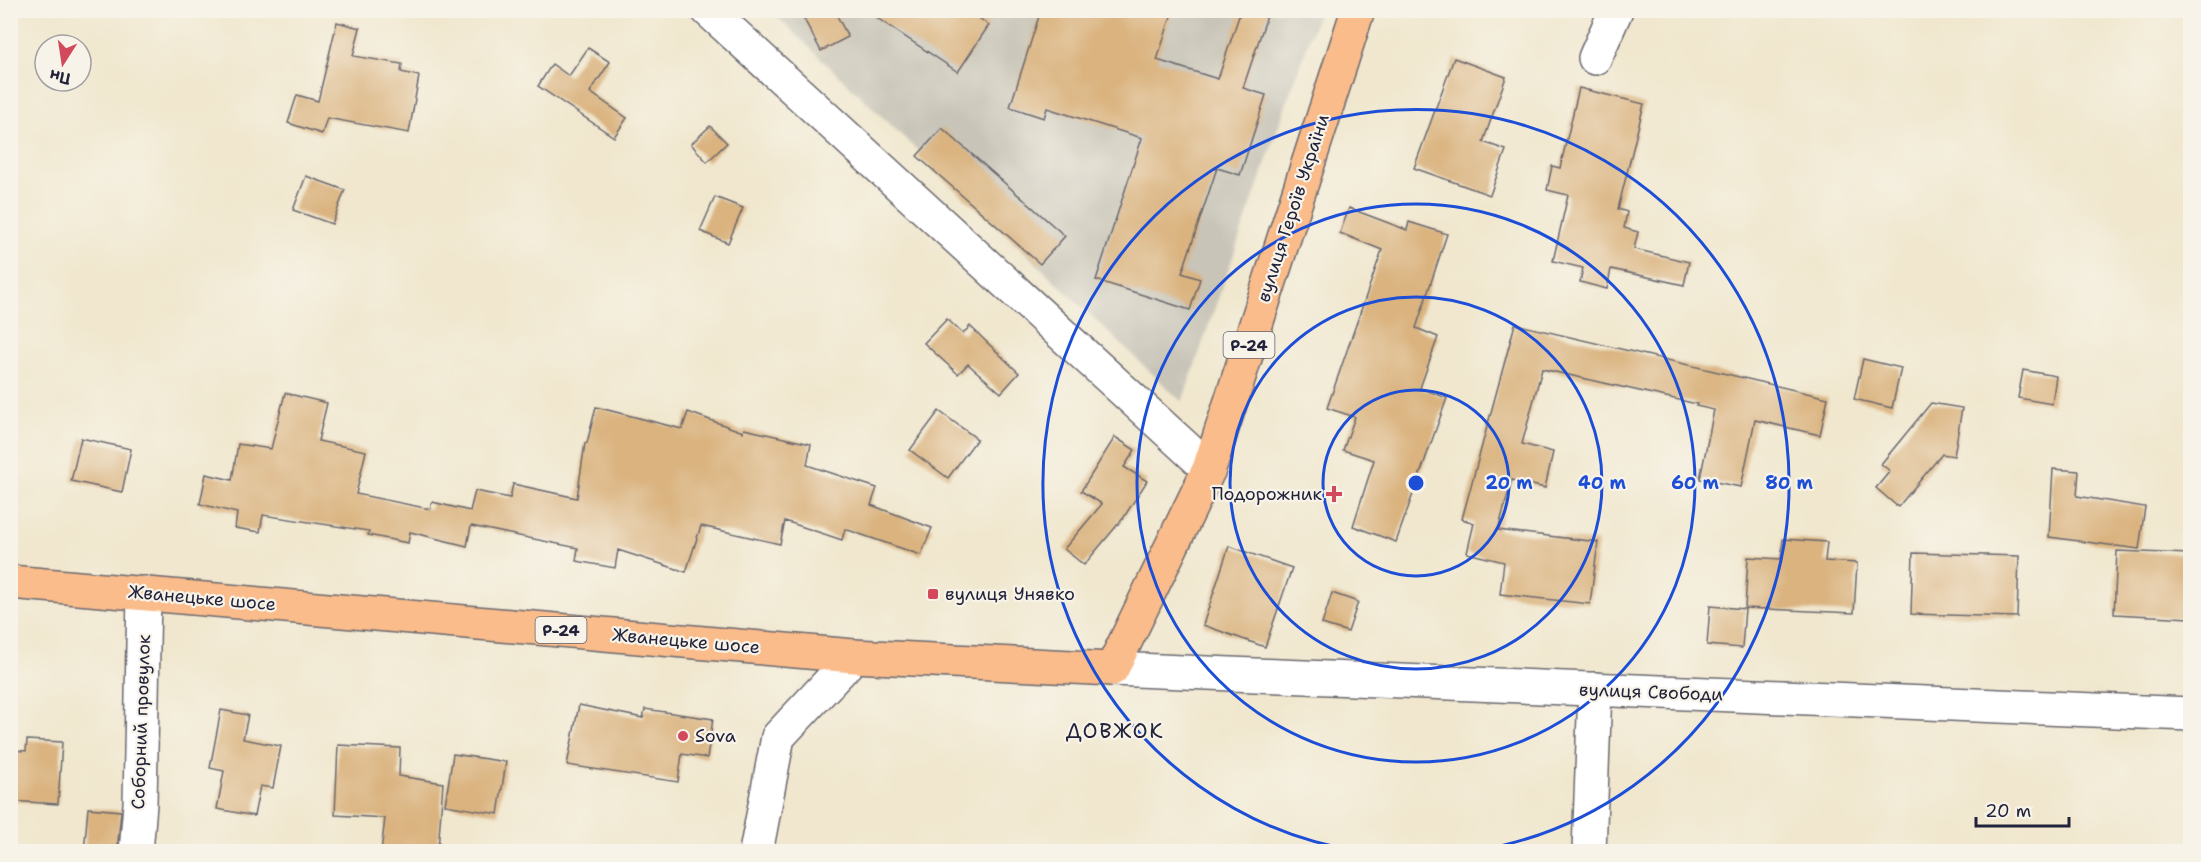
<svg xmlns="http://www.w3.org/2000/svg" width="2201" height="862" font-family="'Shantell Sans',sans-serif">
  <rect width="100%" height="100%" fill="#f7f3e8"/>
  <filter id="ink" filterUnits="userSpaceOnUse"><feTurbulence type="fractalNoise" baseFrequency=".0167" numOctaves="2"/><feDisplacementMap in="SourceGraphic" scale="12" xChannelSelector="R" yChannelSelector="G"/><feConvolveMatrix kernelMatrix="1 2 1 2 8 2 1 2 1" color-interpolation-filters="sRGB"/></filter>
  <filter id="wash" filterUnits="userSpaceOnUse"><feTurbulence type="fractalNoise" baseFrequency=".008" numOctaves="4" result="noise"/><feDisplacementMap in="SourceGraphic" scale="24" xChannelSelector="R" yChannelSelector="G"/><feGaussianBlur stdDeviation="1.35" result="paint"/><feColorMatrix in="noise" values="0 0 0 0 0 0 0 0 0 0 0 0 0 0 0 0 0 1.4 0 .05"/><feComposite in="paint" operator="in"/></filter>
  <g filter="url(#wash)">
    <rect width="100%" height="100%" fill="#f0e7ce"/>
    <path fill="#c8c4b8" d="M771 11H1319L1182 402Z"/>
    <g id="blocks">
      <g fill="#dab37f">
        <path d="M820 10H834L848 37 821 51 804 19Z"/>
        <path d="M865 10H967L989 25 958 72Z"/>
        <path d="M1041 10H1173L1157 60 1218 79 1241 10H1269L1243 88 1266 95 1240 175 1217 168 1182 273 1200 279 1190 310 1096 280 1142 138 1047 108 1044 118 1010 107Z"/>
        <path d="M337 22 360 28 353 56 402 64 401 72 419 76 409 133 327 118 322 134 288 123 297 95 318 101Z"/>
        <path d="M588 48 610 62 590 92 627 118 614 137 538 86 552 64 569 76Z"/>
        <path d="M1454 58 1506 77 1483 142 1506 150 1490 195 1414 168Z"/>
        <path d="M1579 88 1644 104 1618 209 1627 212 1624 228 1638 232 1634 249 1689 262 1684 285 1611 269 1607 289 1580 282 1583 268 1553 261 1568 195 1547 190 1552 166 1560 168Z"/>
        <path d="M710 126 727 143 707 162 691 144Z"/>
        <path d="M942 128 1065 236 1040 264 917 156Z"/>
        <path d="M306 176 345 190 332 224 293 210Z"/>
        <path d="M715 197 743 208 728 243 700 231Z"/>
        <path d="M1349 208 1407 230 1409 222 1447 234 1416 328 1438 337 1420 388 1447 398 1396 542 1353 526 1374 460 1343 450 1355 417 1327 408 1382 250 1340 233Z"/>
        <path d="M947 319 963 334 970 326 1019 373 1001 393 968 364 958 374 924 343Z"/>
        <path d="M1515 324 1828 398 1820 435 1755 420 1741 487 1700 479 1714 410 1696 406 1697 404 1542 369 1522 444 1553 452 1545 488 1512 480 1498 530 1598 542 1590 604 1500 594 1504 562 1467 553 1474 523 1462 519Z"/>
        <path d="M1863 359 1901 368 1892 408 1854 399Z"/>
        <path d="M2023 370 2056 376 2052 404 2018 398Z"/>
        <path d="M285 393 327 403 318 441 366 451 356 494 430 509 432 502 470 511 475 491 510 498 513 484 577 498 585 443H587L596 407 682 429 688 412 743 432 744 429 811 444 807 465 877 488 871 505 932 528 921 555 845 529 842 540 785 521 780 544 701 526 686 572 618 550 615 568 576 561 578 548 471 526 467 546 410 532 408 543 368 535 369 531 263 515 260 532 235 528 237 513 200 504 206 474 232 480 238 444 271 449Z"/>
        <path d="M1931 403 1962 408 1954 456 1942 454 1898 507 1876 488 1890 471 1881 464Z"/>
        <path d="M939 411 977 439 948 478 910 450Z"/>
        <path d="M1115 437 1135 450 1124 467 1147 481 1124 517 1084 565 1064 549 1102 504 1081 491Z"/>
        <path d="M81 438 131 449 122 492 71 481Z"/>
        <path d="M2053 469 2079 471 2077 496 2145 507 2139 549 2049 537Z"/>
        <path d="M1783 539 1827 542 1825 561 1857 563 1854 613 1745 608 1748 557 1781 559Z"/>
        <path d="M1229 546 1292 568 1265 647 1203 625Z"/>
        <path d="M2117 551 2190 554V618L2114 614Z"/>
        <path d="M1913 553 2019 556 2017 617 1911 614Z"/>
        <path d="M1332 593 1358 602 1348 632 1322 624Z"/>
        <path d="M1710 606 1745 609 1742 648 1707 645Z"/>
        <path d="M579 705 643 718 645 709 713 719 707 758 682 754 678 782 567 765Z"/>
        <path d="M221 710 248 715 243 739 281 746 273 788 260 786 254 816 217 809 224 771 210 768Z"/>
        <path d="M27 740 62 742 58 804 10 801V750L26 751Z"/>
        <path d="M338 745 400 748 399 776 443 783 438 850 410 848V852H381L385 818 335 815Z"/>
        <path d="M453 754 506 762 498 814 445 805Z"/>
        <path d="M88 808 121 811 117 852H84Z"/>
      </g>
    </g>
  </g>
  <g filter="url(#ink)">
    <use href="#blocks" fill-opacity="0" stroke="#6a676e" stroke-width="1.5"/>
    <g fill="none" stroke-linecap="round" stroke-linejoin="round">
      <defs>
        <g id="minor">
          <path d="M708 10 1209 469"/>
          <path d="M1595 58 1616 10"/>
          <path d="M136 852 140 804 144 593"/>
          <path d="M756 852 778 737 854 656"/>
          <path d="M1589 852 1595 689"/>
        </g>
        <path id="tertiary" d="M1112 669 2190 714"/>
        <path id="primary" d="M10 582 854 656 1112 669 1209 469 1358 10"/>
      </defs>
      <use href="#minor" stroke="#6a676e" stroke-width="36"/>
      <use href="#tertiary" stroke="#6a676e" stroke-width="36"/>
      <use href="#primary" stroke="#6a676e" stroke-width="36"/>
      <use href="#minor" stroke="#fff" stroke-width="33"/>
      <use href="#tertiary" stroke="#fff" stroke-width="33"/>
      <use href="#primary" stroke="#fabc8b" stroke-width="33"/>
    </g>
  </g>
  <g fill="none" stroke="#1d4ed8" stroke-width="3">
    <circle cx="1416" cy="483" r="93"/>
    <circle cx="1416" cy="483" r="186"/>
    <circle cx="1416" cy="483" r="279"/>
    <path d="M1358 851A373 373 0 1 1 1474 851"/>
  </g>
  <g fill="#d1495b" stroke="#f7f3e8" stroke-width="2">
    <path d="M1331 485h6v6h6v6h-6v6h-6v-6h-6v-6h6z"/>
    <rect x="927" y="588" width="12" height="12" rx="3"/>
    <circle cx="683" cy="736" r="6"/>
  </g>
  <g text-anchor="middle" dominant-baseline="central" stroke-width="4.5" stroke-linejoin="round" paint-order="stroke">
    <g fill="#f7f3e8" stroke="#62616f" stroke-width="1.5">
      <rect x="1223.5" y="332" width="51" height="26" rx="4.5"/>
      <rect x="535.5" y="617" width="51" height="26" rx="4.5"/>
    </g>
    <g font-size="16" font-weight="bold" fill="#22223b">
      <text x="1249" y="345">Р-24</text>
      <text x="561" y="630">Р-24</text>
    </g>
    <g font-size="18" fill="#22223b" stroke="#f7f3e8">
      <text transform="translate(1293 208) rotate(-72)">вулиця Героїв України</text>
      <text transform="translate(202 598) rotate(5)">Жванецьке шосе</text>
      <text transform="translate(686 641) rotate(5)">Жванецьке шосе</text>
      <text transform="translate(1651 692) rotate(2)">вулиця Свободи</text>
      <text transform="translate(141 722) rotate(-88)">Соборний провулок</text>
    </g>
    <g font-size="18" fill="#22223b" stroke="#f7f3e8" text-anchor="start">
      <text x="1322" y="494" text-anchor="end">Подорожник</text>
      <text x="945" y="594">вулиця Унявко</text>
      <text x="695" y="736">Sova</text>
    </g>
    <g font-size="21" letter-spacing="1.5" fill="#22223b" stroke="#f7f3e8">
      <text x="1115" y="731">ДОВЖОК</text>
    </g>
  </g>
  <circle cx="1416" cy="483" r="9" fill="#1d4ed8" stroke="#f7f3e8" stroke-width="3"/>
  <g font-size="18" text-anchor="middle" font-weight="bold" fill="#1d4ed8" stroke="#f7f3e8" stroke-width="4.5" stroke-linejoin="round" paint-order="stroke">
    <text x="1509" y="489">20 m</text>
    <text x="1602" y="489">40 m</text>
    <text x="1695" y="489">60 m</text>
    <text x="1789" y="489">80 m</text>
  </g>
  <rect width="2201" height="862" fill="none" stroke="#f7f3e8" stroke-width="36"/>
  <g transform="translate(63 63) rotate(192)"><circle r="28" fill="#f7f3e8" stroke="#a29fa3" stroke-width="1.5"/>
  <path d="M0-4.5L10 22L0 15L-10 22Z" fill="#d1495b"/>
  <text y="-9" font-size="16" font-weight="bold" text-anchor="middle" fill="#22223b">Пн</text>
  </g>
  <path d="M1976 817v9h93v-9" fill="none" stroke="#22223b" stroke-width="3"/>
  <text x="1985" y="817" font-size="18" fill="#22223b" stroke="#f7f3e8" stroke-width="4.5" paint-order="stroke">20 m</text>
</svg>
